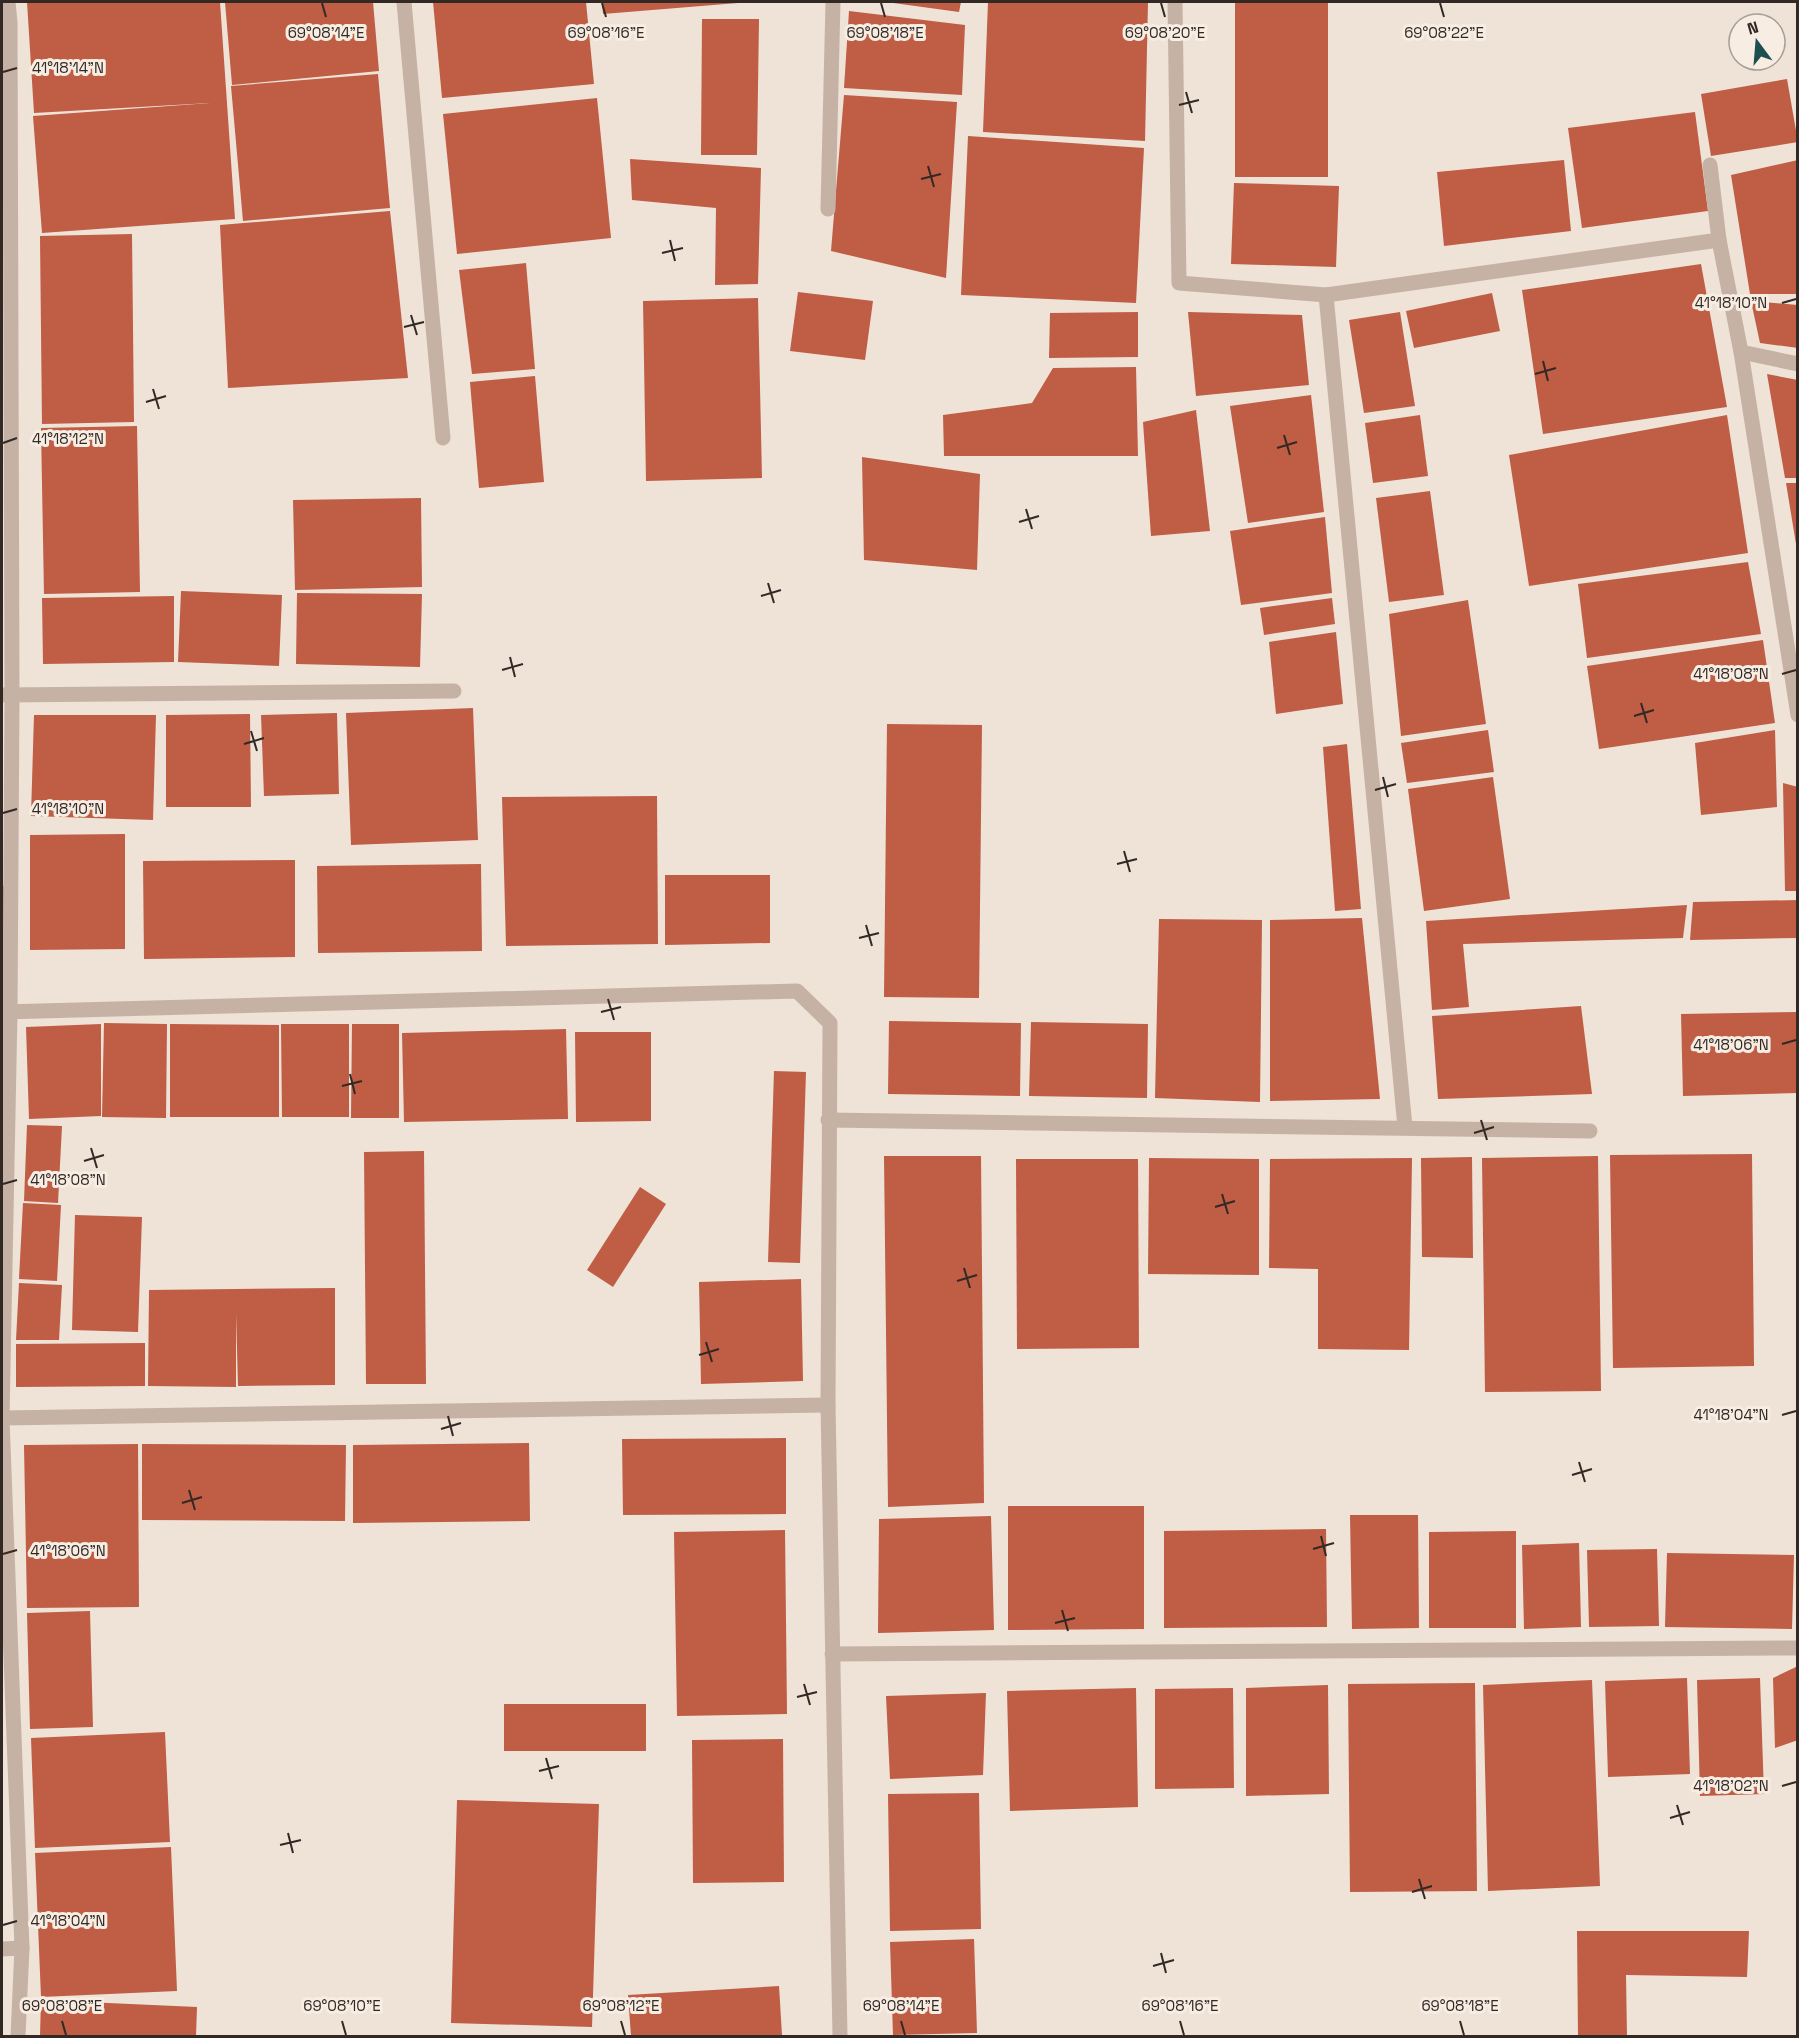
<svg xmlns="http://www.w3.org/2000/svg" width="1799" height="2038" font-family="'Space Grotesk',sans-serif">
  <rect width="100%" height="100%" fill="#efe2d7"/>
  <g fill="#bf5d45">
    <path d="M27 2H220L235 219 42 233 33 116 210 103 34 113Z"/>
    <path d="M225 2H373L379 71 232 85Z"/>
    <path d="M433 2H586L594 84 442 98Z"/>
    <path d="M602 2H738V3L603 14Z"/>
    <path d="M886 2H961L959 12Z"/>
    <path d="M988 2H1148L1145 141 983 132Z"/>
    <rect x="1235" y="2" width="93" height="175"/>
    <path d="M849 11 965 25 962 95 844 88Z"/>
    <path d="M702 19H759L757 155H701Z"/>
    <path d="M378 74 390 208 243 221 231 86Z"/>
    <path d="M1787 79 1798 142 1711 156 1701 94Z"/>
    <path d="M844 95 957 102 946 278 831 251Z"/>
    <path d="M597 98 611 238 457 254 443 114Z"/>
    <path d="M1695 112 1708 211 1582 228 1568 128Z"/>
    <path d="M968 136 1144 148 1136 303 961 295Z"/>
    <path d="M630 159 761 168 758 284 715 285 716 208 632 200Z"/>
    <path d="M1564 160 1571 231 1444 246 1437 172Z"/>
    <path d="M1798 160V294H1750L1731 175Z"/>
    <path d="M1234 183 1339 186 1336 267 1231 264Z"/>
    <path d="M390 211 408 378 228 388 220 225Z"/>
    <path d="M132 234 134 422 42 424 40 236Z"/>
    <path d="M526 263 535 369 472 374 459 270Z"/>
    <path d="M1701 264 1727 407 1543 434 1522 290Z"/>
    <path d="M798 292 873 301 865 360 790 351Z"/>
    <path d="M1492 293 1500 331 1414 348 1406 311Z"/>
    <path d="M758 298 762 478 646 481 643 301Z"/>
    <path d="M1751 301 1798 305V348L1760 343Z"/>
    <path d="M1138 312V357L1049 358 1050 313Z"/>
    <path d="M1188 312 1302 315 1309 385 1196 396Z"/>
    <path d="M1400 312 1415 406 1364 413 1349 320Z"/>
    <path d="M1136 367 1138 456H944L943 415 1032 403 1053 368Z"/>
    <path d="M1767 374 1798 380V478H1785Z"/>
    <path d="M535 376 544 482 479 488 470 382Z"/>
    <path d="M1311 395 1324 512 1248 523 1230 406Z"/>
    <path d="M1196 410 1210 531 1151 536 1143 422Z"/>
    <path d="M1420 415 1428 476 1373 483 1365 423Z"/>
    <path d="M1727 415 1748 553 1529 586 1509 455Z"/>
    <path d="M137 426 140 592 44 594 41 428Z"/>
    <path d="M862 457 980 474 977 570 864 560Z"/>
    <path d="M1786 483H1798V544H1796Z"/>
    <path d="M1430 491 1444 595 1389 602 1376 498Z"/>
    <path d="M421 498 422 587 295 590 293 500Z"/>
    <path d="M1325 517 1332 593 1241 605 1230 531Z"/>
    <path d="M1748 562 1761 634 1587 658 1578 584Z"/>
    <path d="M181 591 282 595 279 666 178 662Z"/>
    <path d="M297 593 422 594 420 667 296 664Z"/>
    <path d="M174 596V662L43 664 42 598Z"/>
    <path d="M1332 598 1335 624 1264 635 1260 608Z"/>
    <path d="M1468 600 1486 724 1401 736 1389 614Z"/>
    <path d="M1336 632 1343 704 1276 714 1269 642Z"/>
    <path d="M1763 640 1775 723 1599 749 1587 666Z"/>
    <path d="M473 708 478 840 351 845 346 713Z"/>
    <path d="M337 713 339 794 264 796 261 715Z"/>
    <path d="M250 714 251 807H166V715Z"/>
    <path d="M34 715H156L153 820 31 816Z"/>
    <path d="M887 724 982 725 979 998 884 997Z"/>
    <path d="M1488 730 1494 772 1407 783 1401 743Z"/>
    <path d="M1775 730 1777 807 1701 815 1695 743Z"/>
    <path d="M1347 744 1361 909 1335 911 1323 747Z"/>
    <path d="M1493 777 1510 899 1424 911 1408 789Z"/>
    <path d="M1783 783 1798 787V891H1785Z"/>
    <path d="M657 796 658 944 506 946 502 797Z"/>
    <path d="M125 834V949L30 950V835Z"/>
    <path d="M295 860V957L144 959 143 861Z"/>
    <path d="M481 864 482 951 318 953 317 866Z"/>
    <path d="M665 875H770V943L665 945Z"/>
    <path d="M2 886H10L9 963H2Z"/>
    <path d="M1798 900V938L1690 940 1693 902Z"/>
    <path d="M1687 905 1683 938 1463 944 1469 1007 1432 1010 1426 921Z"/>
    <path d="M1362 918 1380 1099 1270 1101V920Z"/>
    <path d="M1159 919 1262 920 1260 1102 1155 1098Z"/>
    <path d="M1581 1006 1592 1094 1438 1099 1432 1016Z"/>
    <path d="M1798 1012V1093L1683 1096 1681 1014Z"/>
    <path d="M889 1021 1021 1023 1020 1096 888 1094Z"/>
    <path d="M1031 1022 1148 1024 1147 1098 1029 1096Z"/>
    <path d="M104 1023 167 1024 166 1118 102 1117Z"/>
    <path d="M101 1024V1116L29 1119 26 1027Z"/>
    <path d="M170 1024 279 1025V1117H170Z"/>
    <path d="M281 1024H349V1117H282Z"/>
    <path d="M352 1024H399V1118H351Z"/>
    <path d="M566 1029 568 1119 404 1122 402 1033Z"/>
    <path d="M575 1032H651V1121L576 1122Z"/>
    <path d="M774 1071 806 1072 800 1263 768 1262Z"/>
    <path d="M27 1125 62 1126 58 1203 24 1201Z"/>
    <path d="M424 1151 426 1384H366L364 1152Z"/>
    <path d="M1752 1154 1754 1366 1613 1368 1610 1155Z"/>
    <path d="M884 1156H981L984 1503 888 1507Z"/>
    <path d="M1598 1156 1601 1391 1485 1392 1482 1158Z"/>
    <path d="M1472 1157 1473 1258 1422 1257 1421 1158Z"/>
    <path d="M1149 1158 1259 1159V1275L1148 1274Z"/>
    <path d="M1412 1158 1409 1350 1318 1349V1269L1269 1268 1270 1159Z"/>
    <path d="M1016 1159H1138L1139 1348 1017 1349Z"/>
    <path d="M640 1187 666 1204 613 1287 587 1270Z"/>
    <path d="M23 1203 61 1205 57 1281 19 1279Z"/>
    <path d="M75 1215 142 1217 138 1332 72 1330Z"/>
    <path d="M801 1279 803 1381 701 1384 699 1282Z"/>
    <path d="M19 1283 62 1285 59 1340H16Z"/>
    <path d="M335 1288V1385L238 1386 236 1313V1387L148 1386 149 1290Z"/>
    <path d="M145 1343V1386L16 1387V1344Z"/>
    <path d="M786 1438V1514L623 1515 622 1439Z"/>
    <path d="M529 1443 530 1521 353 1523V1445Z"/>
    <path d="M138 1444 139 1607 27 1608 24 1445Z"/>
    <path d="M142 1444 346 1445 345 1521 142 1520Z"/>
    <path d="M1008 1506H1144V1629L1008 1630Z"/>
    <path d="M1350 1515H1418L1419 1628 1352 1629Z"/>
    <path d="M991 1516 994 1630 878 1633 879 1519Z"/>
    <path d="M1326 1529 1327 1627 1164 1628V1531Z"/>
    <path d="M785 1530 787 1714 677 1716 674 1532Z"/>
    <path d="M1516 1531V1628H1429V1532Z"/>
    <path d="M1579 1543 1581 1627 1524 1629 1522 1545Z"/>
    <path d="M1657 1549 1659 1626 1589 1627 1587 1550Z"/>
    <path d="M1667 1553 1794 1555 1792 1629 1665 1627Z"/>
    <path d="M90 1611 93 1727 30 1729 27 1613Z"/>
    <path d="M1798 1666V1740L1775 1748 1773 1678Z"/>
    <path d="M1687 1678 1690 1774 1608 1777 1605 1681Z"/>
    <path d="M1760 1678 1764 1794 1700 1796 1697 1680Z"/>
    <path d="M1592 1680 1600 1886 1488 1891 1483 1685Z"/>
    <path d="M1475 1683 1477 1891 1350 1892 1348 1684Z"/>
    <path d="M1328 1685 1329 1794 1246 1796V1688Z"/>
    <path d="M1136 1688 1138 1807 1010 1811 1007 1691Z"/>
    <path d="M1233 1688 1234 1788 1155 1789V1689Z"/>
    <path d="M986 1693 983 1775 890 1779 886 1696Z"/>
    <rect x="504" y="1704" width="142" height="47"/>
    <path d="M165 1732 170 1842 35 1848 31 1738Z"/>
    <path d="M783 1739 784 1882 693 1883 692 1740Z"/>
    <path d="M979 1793 981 1929 890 1931 888 1794Z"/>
    <path d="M457 1800 599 1804 592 2027 451 2023Z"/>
    <path d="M171 1847 177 1991 41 1997 35 1853Z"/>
    <path d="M1577 1931H1749L1747 1977 1626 1975 1627 2036H1578Z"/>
    <path d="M974 1939 977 2033 893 2035 890 1942Z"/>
    <path d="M779 1986 782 2035 753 2036H631L628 1995Z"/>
    <path d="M41 2000 197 2007 196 2036H40Z"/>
  </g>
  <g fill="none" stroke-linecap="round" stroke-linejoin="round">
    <g stroke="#c6b2a4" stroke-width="15">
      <path d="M8 2 10 22 12 696 10 1012 2 1418 22 1948 18 2036"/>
      <path d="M404 2 443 438"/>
      <path d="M1175 2 1179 283 1326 295 1719 240 1710 165"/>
      <path d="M828 209 833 2"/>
      <path d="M1719 240 1741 352 1798 715"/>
      <path d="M1326 295 1405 1127"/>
      <path d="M1741 352 1798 364"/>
      <path d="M2 695 454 691"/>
      <path d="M2 1012 797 991 830 1023 828 1405 840 2036"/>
      <path d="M828 1120 1590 1131"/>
      <path d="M2 1418 828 1405"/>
      <path d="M832 1654 1798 1648"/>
      <path d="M2 1949 22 1948"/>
    </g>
  </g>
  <path fill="none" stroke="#322925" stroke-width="2" d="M322 3 326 17M602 3 606 17M881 3 885 17M1161 3 1165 17M1440 3 1444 17M3 72 17 68M1186 92 1192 113M1179 105 1199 100M928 166 934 187M921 179 941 174M670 240 675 261M662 253 683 248M1782 303 1796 299M411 315 417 335M404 327 424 322M1543 361 1548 381M1535 374 1556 368M153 389 159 409M146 402 166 396M1284 435 1290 455M3 443 17 438M1277 448 1297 442M1026 509 1032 529M1019 522 1039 516M768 583 774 603M761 596 781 590M510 657 515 677M502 670 523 664M1782 674 1796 670M1641 703 1647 723M1634 716 1654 710M251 731 257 751M244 744 264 738M1383 777 1388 797M1375 790 1396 784M3 813 17 809M1124 851 1130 872M1117 864 1137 859M866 925 872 946M859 938 879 933M608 999 614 1020M601 1012 621 1007M1782 1044 1796 1040M350 1074 355 1094M342 1086 362 1081M1481 1120 1487 1140M1474 1133 1494 1127M91 1148 97 1168M84 1161 104 1155M3 1184 17 1180M1222 1194 1228 1214M1215 1207 1235 1201M964 1268 970 1288M957 1281 977 1275M706 1342 712 1362M699 1355 719 1349M1782 1415 1796 1411M448 1416 453 1436M441 1429 461 1423M1579 1462 1585 1482M1572 1475 1592 1469M189 1490 195 1510M182 1503 202 1497M1321 1536 1326 1556M1313 1549 1334 1543M3 1554 17 1550M1062 1610 1068 1631M1055 1623 1075 1618M804 1684 810 1705M797 1697 817 1692M546 1758 552 1779M539 1771 559 1766M1782 1786 1796 1782M1677 1805 1683 1825M1670 1818 1690 1812M288 1833 293 1853M280 1845 301 1840M1419 1879 1425 1899M1412 1892 1432 1886M3 1925 17 1921M1161 1953 1166 1973M1153 1966 1174 1960M62 2021 66 2035M342 2021 346 2035M621 2021 625 2035M901 2021 905 2035M1180 2021 1184 2035M1460 2021 1464 2035"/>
  <g font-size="15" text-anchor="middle" fill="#322925" stroke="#f7ede3" stroke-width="6" stroke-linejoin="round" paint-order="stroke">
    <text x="326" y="38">69°08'14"E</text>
    <text x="606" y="38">69°08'16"E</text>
    <text x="885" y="38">69°08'18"E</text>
    <text x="1165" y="38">69°08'20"E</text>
    <text x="1444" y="38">69°08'22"E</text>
    <text x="68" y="73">41°18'14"N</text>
    <text x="1731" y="308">41°18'10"N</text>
    <text x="68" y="444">41°18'12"N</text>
    <text x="1731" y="679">41°18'08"N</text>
    <text x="68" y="814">41°18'10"N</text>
    <text x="1731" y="1050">41°18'06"N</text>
    <text x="68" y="1185">41°18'08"N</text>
    <text x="1731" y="1420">41°18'04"N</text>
    <text x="68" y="1556">41°18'06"N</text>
    <text x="1731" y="1791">41°18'02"N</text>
    <text x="68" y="1926">41°18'04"N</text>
    <text x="62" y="2011">69°08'08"E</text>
    <text x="342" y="2011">69°08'10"E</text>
    <text x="621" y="2011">69°08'12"E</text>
    <text x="901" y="2011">69°08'14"E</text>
    <text x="1180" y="2011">69°08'16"E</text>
    <text x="1460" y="2011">69°08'18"E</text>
  </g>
  <rect width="1799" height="2038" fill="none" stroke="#322925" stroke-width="6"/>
  <g transform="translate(1757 42) rotate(344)"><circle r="28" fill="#f7ede3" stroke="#a89f97" stroke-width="1.5"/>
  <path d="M0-4.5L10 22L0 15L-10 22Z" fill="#1e4f50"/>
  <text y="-9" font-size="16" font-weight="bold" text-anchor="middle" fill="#322925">N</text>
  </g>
</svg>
